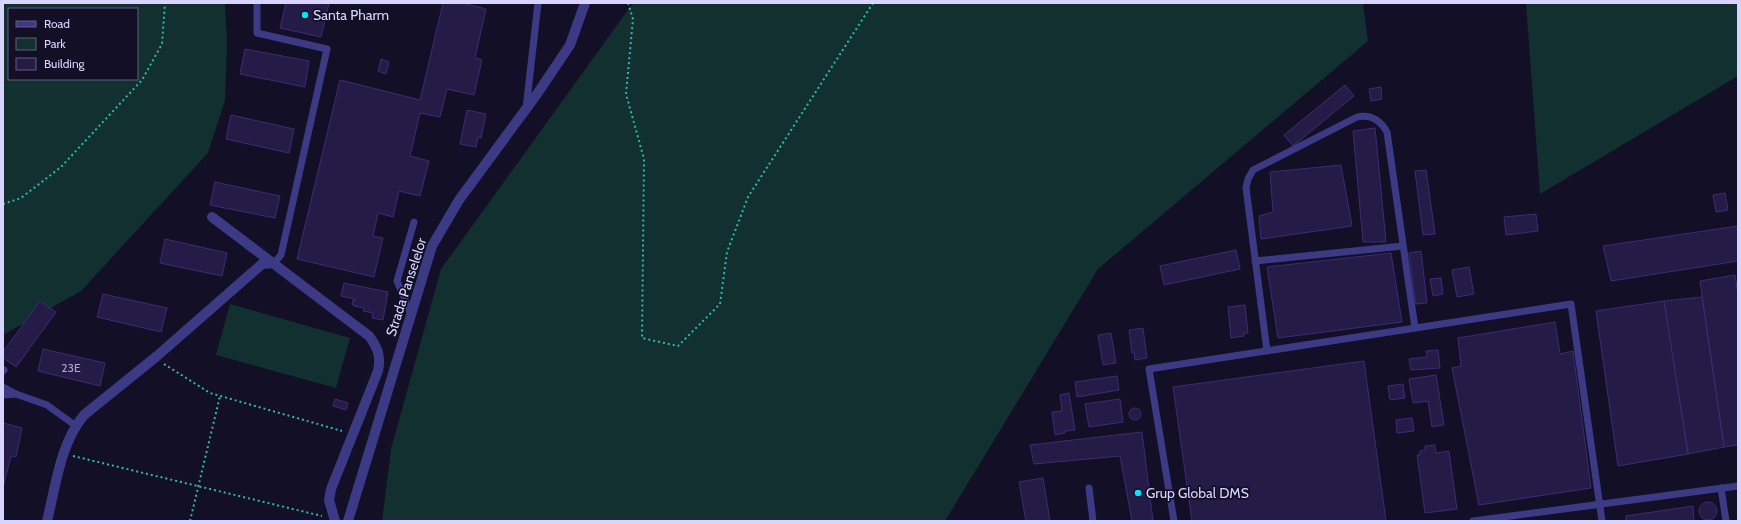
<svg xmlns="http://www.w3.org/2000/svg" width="1741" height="524" font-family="Cabin,sans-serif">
  <rect width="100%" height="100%" fill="#130f26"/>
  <g fill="#12302f" fill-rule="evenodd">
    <path d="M3 3H225L227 43 225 100 208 153 81 291 3 335ZM9 9H137V79H9Z"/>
    <path d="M633 3H1363L1368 41 1098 269 945 521H382L391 449 441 269Z"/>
    <path d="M1526 3H1738V76L1540 194Z"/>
    <path d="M230 304 350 338 336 388 216 355Z"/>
  </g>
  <g fill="#241b47" stroke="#3b2d73">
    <path d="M286 3H329L321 37 280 28Z"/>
    <path d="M443 3H462L486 9 475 58 482 60 474 95 447 89 440 117 420 113 410 156 429 161 420 196 399 191 393 217 378 213 373 236 383 238 374 277 297 259 340 80 420 100Z"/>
    <path d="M245 49 309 61 305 87 240 74Z"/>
    <path d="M381 59 389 62 386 74 378 71Z"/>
    <path d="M1345 85 1354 96 1293 146 1284 135Z"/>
    <path d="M1381 87 1382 99 1371 101 1369 89Z"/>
    <path d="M467 110 486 114 481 138 478 137 476 147 460 144Z"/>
    <path d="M231 115 294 129 289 153 226 139Z"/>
    <path d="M1375 128 1386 242H1363L1353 131Z"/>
    <path d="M1341 165 1352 226 1261 239 1259 216 1273 212 1270 172Z"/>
    <path d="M1426 170 1435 234 1423 235 1415 171Z"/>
    <path d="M215 182 280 196 275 218 210 205Z"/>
    <path d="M1725 193 1728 210 1716 212 1713 195Z"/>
    <path d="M1536 214 1538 231 1506 235 1504 217Z"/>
    <path d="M1738 226V261L1611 281 1603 246Z"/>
    <path d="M165 239 227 253 222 276 160 263Z"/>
    <path d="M1236 250 1240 269 1164 285 1160 266Z"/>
    <path d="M1421 251 1427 303 1416 304 1409 253Z"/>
    <path d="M1391 253 1402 322 1278 338 1267 267Z"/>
    <path d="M1469 267 1474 294 1457 297 1452 270Z"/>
    <path d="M1735 275 1738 294V445L1724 447 1700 281Z"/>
    <path d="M1441 278 1443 294 1433 296 1430 279Z"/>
    <path d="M344 283 388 292 383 320 372 318 373 313 363 311 364 308 354 306V305L352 304 353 300 355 301V299L341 296Z"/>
    <path d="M103 294 167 308 161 332 97 317Z"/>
    <path d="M1702 297 1724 447 1688 454 1664 301Z"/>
    <path d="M40 301 56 312 16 367 3 358V352Z"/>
    <path d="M1664 301 1688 454 1618 466 1596 311Z"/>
    <path d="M1245 305 1248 333H1244V336L1231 338 1228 307Z"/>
    <path d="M1555 322 1560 354 1573 351 1591 488 1479 505 1452 368 1461 366 1458 338Z"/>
    <path d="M1143 328 1147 358 1135 360 1134 352 1132 353 1129 330Z"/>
    <path d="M1111 333 1116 363 1103 365 1098 335Z"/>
    <path d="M43 349 105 363 100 386 38 371Z"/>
    <path d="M1438 350 1440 368 1411 370 1409 359 1427 357 1426 351Z"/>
    <path d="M1364 361 1386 521H1192L1173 387Z"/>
    <path d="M1436 375 1444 425 1432 427 1428 401 1413 403 1409 379Z"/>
    <path d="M1117 376 1119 390 1077 397 1075 382Z"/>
    <path d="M1403 384 1405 398 1390 400 1388 386Z"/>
    <path d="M1069 393 1075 430 1065 431V433L1055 435 1052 412 1062 411 1060 395Z"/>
    <path d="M335 399 348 403 346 410 333 406Z"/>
    <path d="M1120 399 1123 422 1089 427 1085 404Z"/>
    <circle cx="1135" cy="414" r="6"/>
    <path d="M1412 418 1414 431 1397 433 1396 420Z"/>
    <path d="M3 423 22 428 16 457 11 456 3 487Z"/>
    <path d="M1142 432 1153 521H1132L1120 456 1034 464 1030 445Z"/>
    <path d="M1435 445 1436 453 1449 451 1457 509 1425 513 1417 455H1420V451L1425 450V446Z"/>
    <path d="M1043 478 1050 521H1026L1019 482Z"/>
    <circle cx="1708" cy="511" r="9"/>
    <path d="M1693 506 1694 521H1626V516Z"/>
  </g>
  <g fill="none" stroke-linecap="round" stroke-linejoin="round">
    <g stroke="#2fb8b0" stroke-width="2" stroke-dasharray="2 3" stroke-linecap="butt">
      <path d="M628 3 633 19 626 94 644 159 642 338 678 346 720 304 727 252 748 197 873 3"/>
      <path d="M3 204 21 198 61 167 142 80 162 44 165 3"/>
      <path d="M164 364 210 393 342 431"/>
      <path d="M73 456 322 516"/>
      <path d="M190 521 220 396"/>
    </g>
    <g stroke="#3d3a85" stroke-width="7">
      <path d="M257 3V33L327 49 281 255 274 263"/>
      <path d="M526 109 538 3"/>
      <path d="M1255 261 1403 246"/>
      <path d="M411 314 397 281 414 222"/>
      <path d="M1267 351 1246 188 1248 179 1253 170 1357 117C1371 114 1380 120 1387 132L1415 328"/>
      <path d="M3 371 4 370"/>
      <path d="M3 387 16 394 47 405 76 426"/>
      <path d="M3 395 16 394"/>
      <path d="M1089 488 1093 521"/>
      <path d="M1721 488 1726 521"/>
      <path d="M1174 521 1149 369 1571 304 1602 521"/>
      <path d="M1473 521 1738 486"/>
    </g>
    <g stroke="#3d3a85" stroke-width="10">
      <path d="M212 217 369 336C378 348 381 357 378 371L331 489 329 500 335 521"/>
      <path d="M47 521C56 485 60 444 84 415L157 356 262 264 274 263"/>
      <path d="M348 521 432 246 459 200 537 94 570 45 585 3"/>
    </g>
  </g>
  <g fill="#00e5ff" stroke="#130f26" stroke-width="1.5">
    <circle cx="305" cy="15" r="4"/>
    <circle cx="1138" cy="493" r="4"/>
  </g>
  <g text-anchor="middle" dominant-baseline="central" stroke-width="3.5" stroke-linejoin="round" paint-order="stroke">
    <g font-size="12" fill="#aca6d1">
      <text x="71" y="367">23E</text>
    </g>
    <g font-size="14" fill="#d9d4ff" stroke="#130f26" text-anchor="start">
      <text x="313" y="15">Santa Pharm</text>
      <text x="1146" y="493">Grup Global DMS</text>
    </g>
    <g font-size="14" fill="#d9d4ff" stroke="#130f26">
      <text transform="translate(406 287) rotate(-72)">Strada Panselelor</text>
    </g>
  </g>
  <rect width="1741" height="524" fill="none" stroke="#d9d4ff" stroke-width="8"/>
  <rect x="8" y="8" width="130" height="72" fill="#130f26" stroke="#625e7d"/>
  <rect x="16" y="21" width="20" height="6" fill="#3d3a85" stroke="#625e7d"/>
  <text x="44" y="28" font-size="12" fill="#d9d4ff">Road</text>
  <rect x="16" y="38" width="20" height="12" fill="#12302f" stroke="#625e7d"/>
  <text x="44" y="48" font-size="12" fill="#d9d4ff">Park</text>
  <rect x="16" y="58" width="20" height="12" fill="#241b47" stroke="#625e7d"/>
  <text x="44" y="68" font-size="12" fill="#d9d4ff">Building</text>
</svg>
